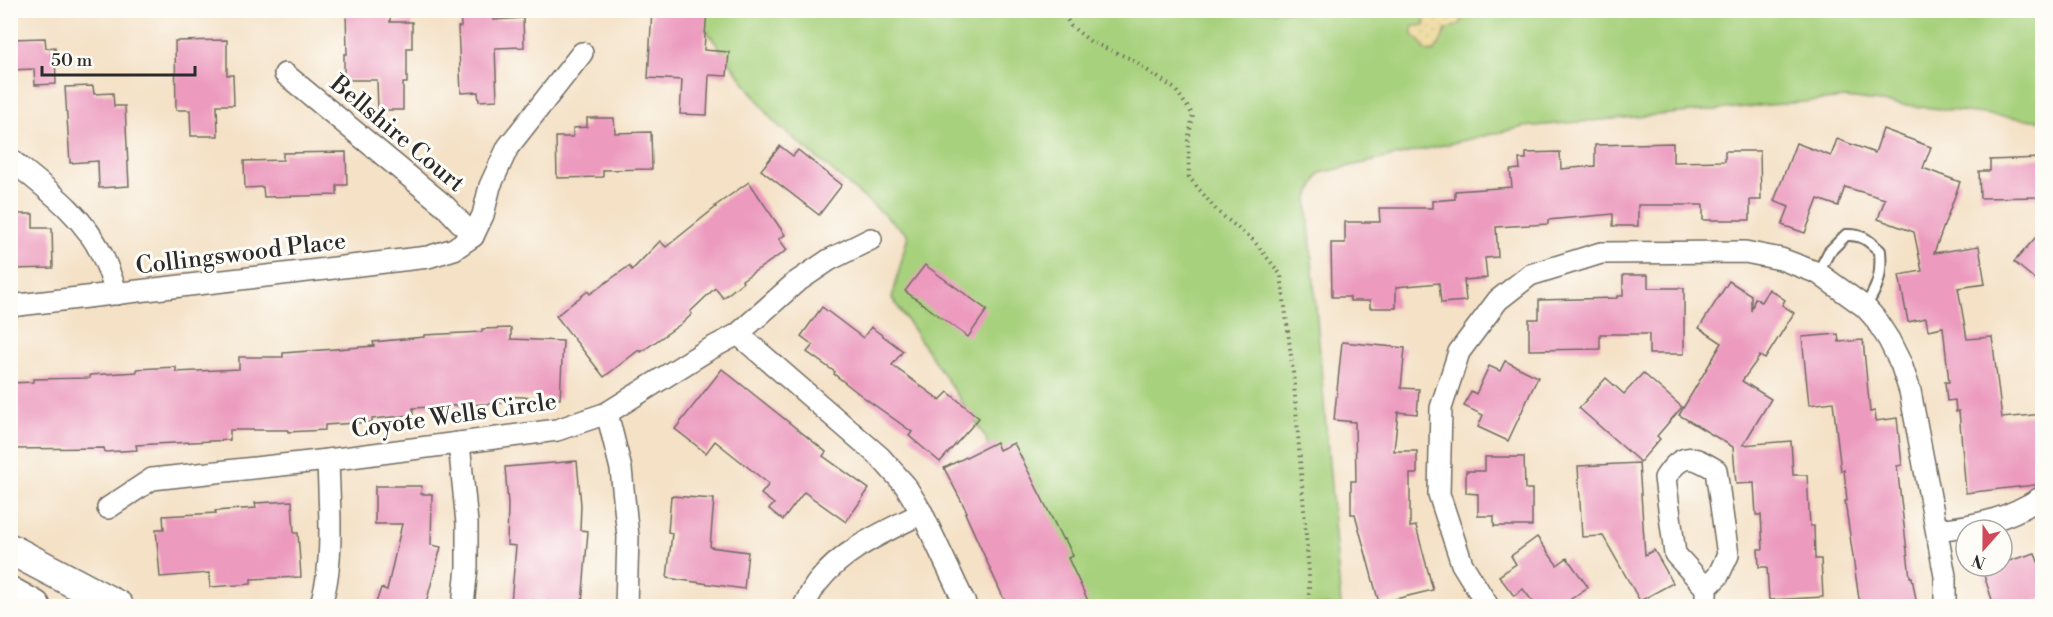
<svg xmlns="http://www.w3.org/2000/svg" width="2053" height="617" font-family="'Libre Bodoni',serif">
  <defs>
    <pattern id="sand-dots" width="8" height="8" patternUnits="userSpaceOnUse" patternTransform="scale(1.5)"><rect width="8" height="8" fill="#eeda9e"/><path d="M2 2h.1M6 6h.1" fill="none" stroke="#cb8" stroke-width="1.8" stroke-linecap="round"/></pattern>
  </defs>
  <rect width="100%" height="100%" fill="#fdfcf7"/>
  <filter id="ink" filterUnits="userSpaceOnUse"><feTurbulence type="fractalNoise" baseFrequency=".0167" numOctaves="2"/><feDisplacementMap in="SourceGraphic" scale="12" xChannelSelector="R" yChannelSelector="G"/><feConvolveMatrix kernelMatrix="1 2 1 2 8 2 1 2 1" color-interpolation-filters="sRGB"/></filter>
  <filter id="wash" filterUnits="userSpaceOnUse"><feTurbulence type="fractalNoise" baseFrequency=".008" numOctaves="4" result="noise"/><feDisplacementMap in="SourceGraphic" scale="24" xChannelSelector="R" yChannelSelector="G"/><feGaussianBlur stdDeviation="1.35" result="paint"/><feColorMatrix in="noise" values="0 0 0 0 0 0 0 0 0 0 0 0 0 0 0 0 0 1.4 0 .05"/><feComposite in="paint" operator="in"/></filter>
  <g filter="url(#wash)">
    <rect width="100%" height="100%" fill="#f4e1c6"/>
    <path fill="#a7d17d" stroke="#697e54" stroke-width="1.5" d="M692 11H2042V121L1846 98 1523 127 1320 173 1307 200 1341 606H1034L1016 584 986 438 892 298 908 235 773 121Z"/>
    <path fill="url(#sand-dots)" stroke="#8c8264" stroke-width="1.5" d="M1425 10 1441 13 1453 11 1462 16 1463 19 1460 24 1446 30 1438 47 1433 52 1426 51 1420 41 1411 33 1413 26 1425 25 1423 13Z"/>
    <g id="blocks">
      <g fill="#ec9abe">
        <path d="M346 10H369V15H390V22H412V48H407V83H403V110H378L377 80H344V54H347Z"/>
        <path d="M460 10H494V20L523 18 524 47 495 48 497 100 479 101 478 92 461 93 458 27H461Z"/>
        <path d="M652 10H707L704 50 729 52 727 76 709 75 707 115 680 114 682 80 648 78Z"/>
        <path d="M45 38 46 48 55 47 56 84 35 85 34 69 10 70V39Z"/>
        <path d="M227 40V75H233L234 105H217L218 136H191L190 110H176L175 41Z"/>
        <path d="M93 86 94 94 113 93 114 106H125L129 186 99 188 98 161 70 163 65 87Z"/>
        <path d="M587 118H614L615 133 651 132 652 169 603 170V177L557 178 556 137H573V128L587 127Z"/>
        <path d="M1883 129 1931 147 1923 168 1960 182 1934 253 1979 246 1985 284 1958 288 1967 339 1992 337 2002 418 2043 414V484L1966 493 1959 411 1956 412 1955 400 1947 401 1945 382H1949L1943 327 1928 330 1926 318 1908 322 1899 275 1922 271 1914 232 1878 219 1885 199 1845 187 1838 206 1818 199 1805 233 1782 225 1789 207 1774 201 1796 143 1831 156 1837 139 1875 153Z"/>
        <path d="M1673 143V162L1725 161V151H1760L1761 200H1750V220H1703V205H1638V226H1613V214L1548 220V224L1496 227 1498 257 1485 258 1487 278 1464 280 1466 301 1441 303 1439 283 1396 287V308H1370V301H1350V297H1332L1331 243H1345V222H1380L1379 208H1432V201L1455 199V191L1512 187 1510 170 1520 169 1519 159H1526V153L1560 152 1561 169 1595 166V145Z"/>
        <path d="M780 146 793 156 798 150 842 185 819 215 761 170Z"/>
        <path d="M346 152 347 185H337V195L264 197 263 187 245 188 244 161 283 160V153Z"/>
        <path d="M2043 158V197L1980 198 1979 171H1990V160Z"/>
        <path d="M749 182 785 235 779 239 787 250 742 280 743 282 723 298 715 288 690 312 692 314 685 321 641 352 639 350 604 377 556 316 588 291 590 294 629 266 632 270 660 241 666 247 716 207 715 206Z"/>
        <path d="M10 214H33V228H52L53 268 10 269Z"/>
        <path d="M2043 229V286L2014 262Z"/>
        <path d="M925 265 987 310 968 337 905 291Z"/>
        <path d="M1623 275H1648V288H1684V354H1649V334H1600V349L1529 350V319H1539V300L1617 298V296H1623Z"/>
        <path d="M1729 281 1751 295V311L1755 298 1761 302 1769 289 1785 300 1782 305 1794 313 1765 359 1760 356 1742 381 1771 399 1743 445 1791 441 1793 475H1807L1810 526H1814L1815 559H1821L1823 597 1769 600 1767 567H1759L1758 549H1763L1761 515H1756L1754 483 1736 484 1733 447 1679 415 1722 343 1699 328Z"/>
        <path d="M822 307 863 338 871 327 903 351 892 365 940 400 948 392 979 418 940 462 909 436 912 432 862 396 834 374 835 372 807 352 813 345 801 336Z"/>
        <path d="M511 328V339L563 341 560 399 504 396V403L413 408V415L372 419V422L325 425V430L288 432V430H230V440L136 445 137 450 105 452 104 448 10 449V383L33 382V379L90 378V375L137 372V369L176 367V372L239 369V357H283V353L374 346 373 342 424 337V335L482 332V329Z"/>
        <path d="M1838 334 1839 342 1863 340 1870 412 1875 411 1876 421 1897 418 1902 465 1897 466 1910 577H1912L1917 606H1860L1845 501H1847L1844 470 1841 471 1833 402 1809 405 1802 337Z"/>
        <path d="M1342 342 1405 348 1401 388 1419 389 1417 414 1398 412 1394 451H1417V474H1410V527L1416 526 1433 590 1379 603 1355 514H1351V481H1356L1355 422 1334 420Z"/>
        <path d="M1505 361 1538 377 1508 441 1478 427 1483 415 1464 406 1471 391 1476 394 1489 366 1500 371Z"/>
        <path d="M722 369 826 452 823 456 869 489 846 522 804 492 783 520 769 509 774 504 761 494 769 484 715 441 706 453 675 429Z"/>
        <path d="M1643 373 1682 407 1657 436 1660 439 1640 462 1579 408 1606 378 1624 394Z"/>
        <path d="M996 442 999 450 1014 443 1063 540 1065 539 1073 556 1068 558 1088 601 1077 606H1007L965 513 967 512 944 468Z"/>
        <path d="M1485 457H1524L1525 489H1532V526H1494V516H1478V494L1466 493V471H1485Z"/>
        <path d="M577 461 581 505 580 530 588 531 582 604 531 600V605L511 603 516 546 507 545 508 504 505 467Z"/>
        <path d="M1639 463 1645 555 1654 550 1673 583 1640 601 1603 536 1582 537 1578 466Z"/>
        <path d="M375 486H422L421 494H432L431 545 441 547 426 603 428 604V606H375L381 588 387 590 402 524H375Z"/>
        <path d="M671 496 714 499 710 547 748 552 744 589 667 578 672 533 668 532Z"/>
        <path d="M292 501 294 533H298L301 577 251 579V584L210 587 209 573 160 577 156 529H164L163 516 216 513 215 511 256 508 255 503Z"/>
        <path d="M1537 537 1557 565 1567 558 1588 587 1561 606H1536L1523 589 1514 596 1499 576 1516 564 1511 556Z"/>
        <path d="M2035 553 2038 562 2043 560V599L2016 606H1994L1982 569 1992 566H2002V563Z"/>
      </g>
    </g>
  </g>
  <g filter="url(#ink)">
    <use href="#blocks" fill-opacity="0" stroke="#716b61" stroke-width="1.5"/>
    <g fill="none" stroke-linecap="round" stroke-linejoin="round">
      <defs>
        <path id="lane" d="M1818 273 1829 252 1846 235C1862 234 1868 240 1880 251 1882 275 1878 287 1865 307"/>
        <g id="street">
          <path d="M285 74 445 206 473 236"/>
          <path d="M10 159C44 187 83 214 102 255 108 267 112 281 117 294"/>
          <path d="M473 236 483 215 490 186 508 147 582 53"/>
          <path d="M10 306 428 257 454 249 473 236"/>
          <path d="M738 334 880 457 905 485 922 513 966 606"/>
          <path d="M607 413 621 469 628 537 626 606"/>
          <path d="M459 443 467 523V567L463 606"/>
          <path d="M108 508 152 479 328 460 557 430 607 413 706 351 738 334 795 283 829 260 871 239"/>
          <path d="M1937 530C1979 525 2006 520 2042 497"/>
          <path d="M320 606C335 566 329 503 328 460"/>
          <path d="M804 606C808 599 812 589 818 582 845 548 885 532 922 513"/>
          <path d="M1488 606 1462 564 1439 494 1441 408 1459 352 1498 300 1530 275 1601 253 1745 252 1781 259 1818 273 1865 307 1874 317 1889 340 1901 364 1910 391 1945 576V606"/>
          <path d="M1706 606V588L1675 554 1665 478C1682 452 1692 455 1716 470L1728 555 1718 576 1706 588"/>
        </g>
        <g id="secondary">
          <path d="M10 549 118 606"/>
          <path d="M10 592 35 606"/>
        </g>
      </defs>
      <use href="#lane" stroke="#716b61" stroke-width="14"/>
      <use href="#street" stroke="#716b61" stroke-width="24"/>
      <use href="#secondary" stroke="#716b61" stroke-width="33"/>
      <path stroke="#716b61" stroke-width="4" stroke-dasharray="1.5 4.5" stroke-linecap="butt" d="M1061 10 1071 26 1091 42 1129 58 1175 89 1193 115 1188 141 1189 177 1217 211 1254 241 1281 275 1293 372 1309 573V606"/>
      <use href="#lane" stroke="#fff" stroke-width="10"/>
      <use href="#street" stroke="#fff" stroke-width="21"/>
      <use href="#secondary" stroke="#fff" stroke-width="30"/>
    </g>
  </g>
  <g text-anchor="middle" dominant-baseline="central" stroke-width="6" stroke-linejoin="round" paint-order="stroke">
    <g font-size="24" fill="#2b2b2b" stroke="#fdfcf7">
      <text transform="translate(397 134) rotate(40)">Bellshire Court</text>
      <text transform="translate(241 254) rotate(-7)">Collingswood Place</text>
      <text transform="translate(454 416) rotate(-8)">Coyote Wells Circle</text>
    </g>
  </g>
  <rect width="2053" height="617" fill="none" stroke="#fdfcf7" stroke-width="36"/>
  <g transform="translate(1984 548) rotate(201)"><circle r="28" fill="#fdfcf7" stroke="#a9a8a5" stroke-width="1.5"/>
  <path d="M0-4.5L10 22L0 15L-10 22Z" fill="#d1495b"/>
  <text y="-9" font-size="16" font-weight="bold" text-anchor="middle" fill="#2b2b2b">N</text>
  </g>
  <path d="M42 66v9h153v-9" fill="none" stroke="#2b2b2b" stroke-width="3"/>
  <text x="51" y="66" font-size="18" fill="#2b2b2b" stroke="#fdfcf7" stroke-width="4.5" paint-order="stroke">50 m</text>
</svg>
